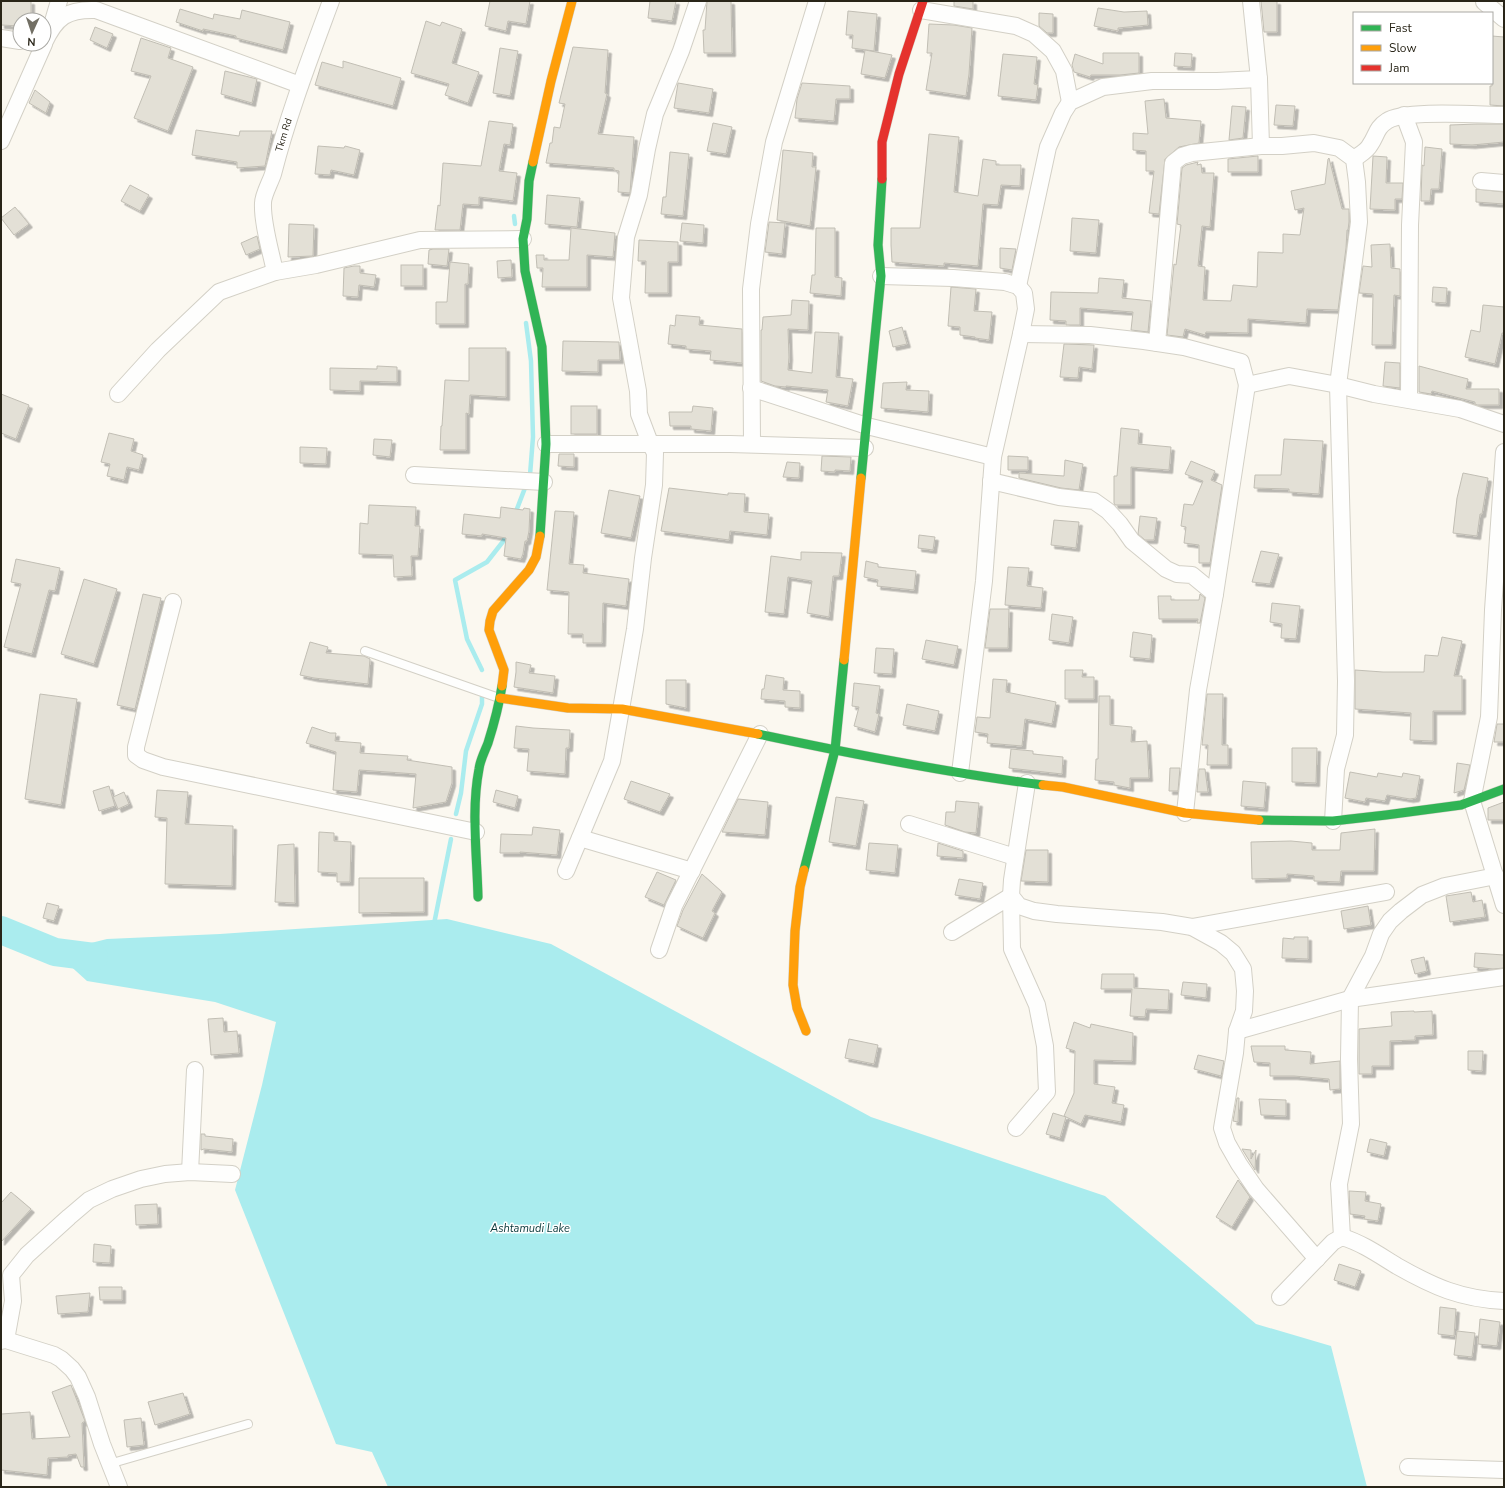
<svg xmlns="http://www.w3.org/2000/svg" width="1505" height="1488" font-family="'Nunito Sans',sans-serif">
  <defs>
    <filter id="shadow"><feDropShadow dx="3.5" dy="3.5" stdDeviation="0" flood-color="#0004"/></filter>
  </defs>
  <rect width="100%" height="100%" fill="#fbf8f0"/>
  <path fill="#aaecee" d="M447 919 551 944 871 1117 1105 1196 1256 1324 1331 1346 1367 1487H388L372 1452 336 1444 235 1190 262 1085 276 1022 215 1002 87 981 55 952 107 939 220 934Z"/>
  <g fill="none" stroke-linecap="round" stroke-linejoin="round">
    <g stroke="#aaecee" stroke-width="4.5">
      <path d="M514 216 515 224"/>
      <path d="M515 514 530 475 533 437 531 361 526 323"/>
      <path d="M482 670 467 639 455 580 487 562 505 539 507 532"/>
      <path d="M456 814 461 793 466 751 482 704V693"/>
      <path d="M434 924 451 839"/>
    </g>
    <path stroke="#aaecee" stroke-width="28" d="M1 930 55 952 94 957"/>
  </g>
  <g fill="#e3e0d6" stroke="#c1beb4" filter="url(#shadow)">
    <path d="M1 1H31V20H20V26L1 25Z"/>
    <path d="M490 1H530L526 24 508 21 506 31 485 26Z"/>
    <path d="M650 1H676L672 21 648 18Z"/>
    <path d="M707 1H731L732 53H704L703 30H705Z"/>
    <path d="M954 1H973V9L954 6Z"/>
    <path d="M1261 1H1277V32H1264Z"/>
    <path d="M1098 8 1124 12 1147 11 1148 25 1118 28V31L1094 26Z"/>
    <path d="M180 9 213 19 214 14 240 19 242 10 290 22 283 50 236 38V36L203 29V31L176 22Z"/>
    <path d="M848 11 877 14 874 51 852 48 853 35H846Z"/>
    <path d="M1039 13 1053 14V33H1047L1039 26Z"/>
    <path d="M426 21 440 26 442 22 462 29 452 63 479 72 468 103 445 95 449 84 411 73Z"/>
    <path d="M929 24 954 25 972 28 969 74 966 96 926 90 932 53H927Z"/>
    <path d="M95 27 113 34 107 48 90 40Z"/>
    <path d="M1492 36 1504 37V106L1490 105V86H1492Z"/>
    <path d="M141 38 171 48 168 58 193 67 168 131 134 118 151 76 131 71Z"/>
    <path d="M573 47 608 50 605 93 607 94 598 134 634 137 630 193 618 192 619 171 614 170V168L546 163 550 143H552L554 127 560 128 565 104 559 103Z"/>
    <path d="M500 48 518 51 510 96 493 93Z"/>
    <path d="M865 50 892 55 885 78 861 74Z"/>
    <path d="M1103 53H1139V73L1120 75H1091L1090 77 1074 72 1072 65 1075 54 1103 64Z"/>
    <path d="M1175 53 1192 54 1191 67 1174 66Z"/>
    <path d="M1003 54 1037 57 1034 84 1038 85 1036 100 998 96Z"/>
    <path d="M343 61 401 78 393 106 315 85 322 62 343 68Z"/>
    <path d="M225 71 257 79 252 103 221 94Z"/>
    <path d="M678 83 713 89 709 113 674 108Z"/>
    <path d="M802 83 850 86V99H836L834 121 795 118 797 99Z"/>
    <path d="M35 90 50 102 46 113 29 103Z"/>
    <path d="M1164 99 1166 118 1201 121 1199 143 1179 147 1165 159 1159 214 1149 213 1154 171H1146V151L1133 150V133L1148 134 1145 101Z"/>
    <path d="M1276 105 1295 106 1293 126 1274 125Z"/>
    <path d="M1232 106 1246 107 1243 138 1229 140Z"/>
    <path d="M489 121 513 124 510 145 504 144 499 171 517 173 513 201 479 197V205L463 204 460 230H435L438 205 440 206 443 163 481 166Z"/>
    <path d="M713 123 732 127 726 154 707 151Z"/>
    <path d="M1477 124H1504V142L1472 145 1450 144V125Z"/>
    <path d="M196 130 239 136 240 131H272L265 166 237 168V162L192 155Z"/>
    <path d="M929 134 959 137 954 192 978 196 983 159 996 161V165H1021L1020 186 1001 185 998 205 983 204 978 266 944 263V266L892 262 891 245V228H920Z"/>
    <path d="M318 146 344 148 345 146 360 150 354 175 331 170 330 175 315 174Z"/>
    <path d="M1425 147 1442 149 1439 189H1431L1430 201H1421L1422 165 1424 166Z"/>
    <path d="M783 150 813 153 812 167H816L810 226 777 220Z"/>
    <path d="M670 152 689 154 683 216 661 214 663 197H666Z"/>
    <path d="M1258 156V172H1228V159Z"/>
    <path d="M1373 156 1387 157 1386 183H1403L1402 199H1395V210L1370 209Z"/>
    <path d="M1329 158 1342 209H1349V222L1348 230H1347L1346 248 1338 310 1307 309 1306 323 1248 319V333L1206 332 1205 335 1185 329 1183 337 1167 335 1174 264 1176 265 1181 225 1177 224 1182 168 1186 165 1198 162 1197 165 1201 164 1202 173H1214L1210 227 1202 226 1198 266 1205 267 1203 300 1231 301 1233 285 1257 287 1258 252 1283 253V234L1300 235 1304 208 1295 210 1291 191 1325 184 1328 159Z"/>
    <path d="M130 185 149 195 140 211 121 201Z"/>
    <path d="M1476 189 1504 192V204L1476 202Z"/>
    <path d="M547 195 580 198 577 227 545 224Z"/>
    <path d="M15 207 29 224 14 235 1 218Z"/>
    <path d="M1072 218 1099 220 1096 253 1070 251Z"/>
    <path d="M769 222 785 223 782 254 765 252Z"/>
    <path d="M682 223 704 225 703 243 680 241Z"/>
    <path d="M289 224 314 225 313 256 288 257Z"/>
    <path d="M571 228 615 233 613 257 587 255V287H542L543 268H537L536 255H544V260H569Z"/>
    <path d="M816 228H835V277L842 278 841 296 810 293 812 275H815Z"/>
    <path d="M257 236 260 249 246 255 241 243Z"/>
    <path d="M639 240 678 242V262H668V293H645L646 261H638Z"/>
    <path d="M1390 244 1391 268 1400 269V296L1394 295 1392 345H1372L1373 294 1359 293 1363 266 1372 267 1371 245Z"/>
    <path d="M1000 248 1016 249 1012 270 1000 268Z"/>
    <path d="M433 249H449L447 266 428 264 429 250Z"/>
    <path d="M511 260 512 277 498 278 497 261Z"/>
    <path d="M450 262 469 264 468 284H465V324H436V302H447Z"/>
    <rect x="401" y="265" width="22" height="21"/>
    <path d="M354 266H360V273L376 275 374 287 359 285 358 297 343 296 344 268Z"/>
    <path d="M1099 278 1124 280 1122 298 1151 301 1148 332 1131 330 1133 312 1080 308V325H1066V321L1050 320 1051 292 1098 293Z"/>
    <path d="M951 287 976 289 974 311 992 312 989 340 975 338V337L960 335V327L948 326Z"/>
    <path d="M1433 287 1447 288 1446 303 1432 302Z"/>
    <path d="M792 300 809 301 808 330 788 329 789 357 788 370 812 373 815 332 839 333 836 377 853 379 848 406 826 402 828 390 786 386V387L775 386 761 381V330H762L763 317 791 315Z"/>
    <path d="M1483 305 1504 307V333H1502L1495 364 1465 357 1471 330 1480 332Z"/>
    <path d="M676 315 700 317 699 325 742 329V363L710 360 711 351 686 349V346L668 344 670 325 675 326Z"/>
    <path d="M902 327 907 344 893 347 889 331Z"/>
    <path d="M563 341 619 342 620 360H598V372L562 371Z"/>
    <path d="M1064 344 1094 345 1092 369 1079 367 1078 378 1060 377Z"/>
    <path d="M469 348H506V397L470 395 469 414 466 413V450H440L441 426H442L445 380 469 381Z"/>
    <path d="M1385 362 1400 363V388L1383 386Z"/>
    <path d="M377 366 397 367V382L360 381V391L330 390V368L377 369Z"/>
    <path d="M1419 366 1468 379 1466 389H1499V405H1477L1475 404V402L1432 391 1431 394 1419 392Z"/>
    <path d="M907 382 906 390 929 391 928 412 881 408 883 383Z"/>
    <path d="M1 394 29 405 16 439 1 433Z"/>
    <rect x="571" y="406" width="26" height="28"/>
    <path d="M693 406 713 408 711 431 691 429V426H670L669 412H692Z"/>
    <path d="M1121 428 1139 430 1138 444 1171 447 1169 470 1131 467V505H1115L1114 503V476H1117Z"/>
    <path d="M109 433 134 439 131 451 143 455 139 470 127 467 124 480 107 476 110 464 101 462Z"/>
    <path d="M374 439 392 440 390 457 373 455Z"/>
    <path d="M1284 439 1323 441 1319 494 1289 492V489L1254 488 1255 475H1281Z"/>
    <path d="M300 447 327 448 326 464 300 463Z"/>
    <path d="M559 454H574V467L558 466Z"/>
    <path d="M822 456 851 457 850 471 835 470V472L821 471Z"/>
    <path d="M1008 456 1028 457V470H1008Z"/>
    <path d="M1065 460 1083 464 1079 490 1061 488 1019 478V473L1064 476Z"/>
    <path d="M1191 461 1215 471 1211 480 1222 485 1210 563H1199V545L1184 543 1186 527 1181 526 1184 504 1193 505 1203 481 1185 474Z"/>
    <path d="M787 462 800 463 799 478 783 477Z"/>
    <path d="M1463 473 1488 478 1482 514H1480L1477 536 1453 533 1457 498Z"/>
    <path d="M669 488 728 495V493L745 494 744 512 769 514 767 535 730 531 729 540 661 531Z"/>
    <path d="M609 490 640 496 631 538 601 533Z"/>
    <path d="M369 505 416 507 415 526H420L418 556H411L412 576 394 577 393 555 359 554 360 523 368 524Z"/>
    <path d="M501 507 523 510 524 508 530 509 529 531 527 541H525L523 554 521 559 504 556 506 538 482 534V536L462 534 464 514 500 518Z"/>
    <path d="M555 511 574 512 569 564 584 565 583 573 629 579 626 606 603 603 602 643H583V634H568L569 592 547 590Z"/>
    <path d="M1140 516 1157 518 1154 540H1145L1138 534Z"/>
    <path d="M1054 520 1079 522 1076 548 1051 545Z"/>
    <path d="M919 535 935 537 933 550 918 548Z"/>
    <path d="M1261 551 1279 554 1270 584 1252 582Z"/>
    <path d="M801 552 842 553 839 576H833L829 617 807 613 812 581 788 577 784 614 765 612 771 556 801 560Z"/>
    <path d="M16 559 60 568 55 591 49 590 32 654 4 647 21 584 11 582Z"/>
    <path d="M866 561 878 564V567L916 571 914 590 877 586 878 580 864 577Z"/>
    <path d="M1008 567 1029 568 1027 586 1043 588 1041 608 1005 605Z"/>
    <path d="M84 579 117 589 94 664 61 654Z"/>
    <path d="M143 594 161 598 135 709 117 705Z"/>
    <path d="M1200 594 1205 598 1200 623H1197L1198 619H1159L1158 596H1171V600H1199Z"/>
    <path d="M1272 603 1300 606 1296 639 1281 638 1282 624 1270 622Z"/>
    <path d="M990 609H1009L1008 648H985Z"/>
    <path d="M1052 614 1073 617 1069 643 1049 640Z"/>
    <path d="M1133 632 1152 635 1150 659 1130 657Z"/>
    <path d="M1442 637 1462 641 1454 676H1462V711H1433V741L1410 740 1411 713 1355 709V670L1383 672H1424L1425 655 1438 656Z"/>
    <path d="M926 640 958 646 954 665 922 659Z"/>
    <path d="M310 642 328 647 326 653 364 656 370 659 368 684 314 678 300 675Z"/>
    <path d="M876 648 894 649 892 674 874 673Z"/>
    <path d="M516 662 531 665 529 673 555 676 553 693 514 687 516 672Z"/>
    <path d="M1065 670H1083L1082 677H1094V699H1065Z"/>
    <path d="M766 675 784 678 783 690 800 691V708L785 707V701L761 699 762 689H764Z"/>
    <path d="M993 679 1007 680 1006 692 1056 702 1052 724 1025 719 1022 746 987 743 988 734 975 732 977 717 990 718Z"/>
    <path d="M666 680H686V708L666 704Z"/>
    <path d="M854 683 880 686 876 713 879 714 875 732 854 726 859 707 852 706Z"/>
    <path d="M40 694 77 699 61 805 25 799Z"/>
    <path d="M1207 694H1223L1222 745H1228V765H1207L1208 745H1202Z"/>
    <path d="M1099 696H1110V725L1132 727 1131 742 1147 741 1149 778H1130V788L1114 785V782L1095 780 1096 759H1098Z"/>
    <path d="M907 704 939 711 935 731 903 725Z"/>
    <path d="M1497 724H1504V742H1494Z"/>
    <path d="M516 726 533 728 570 730 569 748H566L565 774 527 771 529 749 514 748Z"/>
    <path d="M312 727 330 733H336L335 741 361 743 360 753 408 756 407 760 452 767V783L446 802 413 808 416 774 359 770 357 792 333 790 336 752 306 743Z"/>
    <path d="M1292 748H1317L1316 783 1292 782Z"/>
    <path d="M1011 749 1033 751V754L1063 757 1062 774 1009 768Z"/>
    <path d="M1457 763 1470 765 1464 790 1454 793Z"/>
    <path d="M1170 768H1180L1178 791H1169Z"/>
    <path d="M1199 769H1205L1208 792H1197Z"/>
    <path d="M1350 772 1377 777 1378 773 1402 777 1403 773 1420 776 1416 798 1410 799 1387 795 1385 801 1366 798 1365 802 1345 798Z"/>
    <path d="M631 781 670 794 660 812 624 799Z"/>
    <path d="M1243 781 1266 783 1264 808 1241 806Z"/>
    <path d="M109 786 115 806 99 811 93 791Z"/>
    <path d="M157 790 188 792 185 824 233 826 232 886 165 884 167 818 155 817Z"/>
    <path d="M496 790 518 796 515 808 493 802Z"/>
    <path d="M124 792 129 804 118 809 113 797Z"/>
    <path d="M836 797 864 801 856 846 829 842Z"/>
    <path d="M738 799 768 802 765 835 722 832Z"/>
    <path d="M956 801 979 803 976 833 965 832 945 825 946 812H955Z"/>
    <path d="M1504 802V820H1488V808Z"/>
    <path d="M533 827 560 830 557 855 520 852V853H500L501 834 532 835Z"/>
    <path d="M1375 829 1374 871H1341L1340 882 1314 881V876L1287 874V878L1252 879 1251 842 1291 841 1312 843V850H1340L1341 833Z"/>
    <path d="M319 832 334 833V841L351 842 350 882H337V873L318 872Z"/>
    <path d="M869 843 898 845 895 873 866 870Z"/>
    <path d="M938 843 963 851V858L937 856Z"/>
    <path d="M294 844 295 903 275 902 278 845Z"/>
    <path d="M1026 850H1048V882L1021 881Z"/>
    <path d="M657 872 676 880 664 905 645 897Z"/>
    <path d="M702 874 722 892 712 911 715 913 703 938 677 926 683 910Z"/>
    <path d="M359 878H424V912L359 913Z"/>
    <path d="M959 879 983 883 980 899 955 895Z"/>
    <path d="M1471 892 1473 902 1482 900 1485 917 1450 922 1446 896Z"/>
    <path d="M47 903 59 906 54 921 43 918Z"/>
    <path d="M1368 906 1371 925 1344 929 1341 911Z"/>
    <path d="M1294 937H1308V959L1282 958 1283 938 1294 939Z"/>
    <path d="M1475 953 1504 955V968L1493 969 1474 967Z"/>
    <path d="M1424 957 1427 971 1415 974 1411 960Z"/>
    <path d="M1102 974H1134V988L1169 990 1168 1010 1146 1009 1145 1017 1130 1016 1132 989H1101Z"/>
    <path d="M1183 982 1207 984 1206 998 1181 995Z"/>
    <path d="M1414 1011V1012L1432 1011 1433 1035 1415 1036V1040L1390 1041V1066H1372V1074H1359V1029L1392 1026 1391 1012Z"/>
    <path d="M223 1018 224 1032 237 1031 239 1053 211 1055 208 1019Z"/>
    <path d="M1074 1022 1090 1028 1091 1024 1133 1033 1132 1061 1094 1060V1084L1115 1087 1112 1103 1124 1105 1121 1122 1085 1115 1081 1124 1064 1116 1074 1093 1075 1051 1066 1048Z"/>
    <path d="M849 1039 878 1045 874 1064 845 1058Z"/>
    <path d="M1251 1046H1285V1050L1311 1052 1310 1064 1340 1061V1089L1330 1090 1329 1079 1294 1076H1270V1063L1254 1062Z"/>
    <path d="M1468 1051H1483L1482 1071 1468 1070Z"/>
    <path d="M1198 1055 1224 1061 1221 1076 1194 1069Z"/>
    <path d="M1237 1098H1239L1238 1122 1233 1121Z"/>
    <path d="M1259 1099 1286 1100V1116L1261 1115Z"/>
    <path d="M1053 1113 1066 1117 1060 1138 1046 1134Z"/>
    <path d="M201 1134H205V1136L233 1139 232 1152 204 1149 201 1150Z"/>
    <path d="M1370 1139 1387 1143 1384 1156 1367 1152Z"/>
    <path d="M1242 1149 1251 1150V1159L1256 1150 1255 1170Z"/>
    <path d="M1238 1180 1250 1197 1232 1227 1216 1217Z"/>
    <path d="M1349 1191 1366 1192 1365 1201 1381 1204 1378 1221 1364 1219 1365 1216 1350 1214Z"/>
    <path d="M11 1192 31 1209 1 1242V1203Z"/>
    <path d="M157 1204 158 1224 136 1225 135 1205Z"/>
    <path d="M94 1244 111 1246 110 1263 93 1262Z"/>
    <path d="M1339 1264 1361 1271 1355 1287 1334 1280Z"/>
    <path d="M99 1287H122V1300H100Z"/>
    <path d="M90 1293 88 1312 58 1314 56 1296Z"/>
    <path d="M1440 1307 1456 1309 1454 1336 1438 1334Z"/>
    <path d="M1480 1319 1500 1322 1497 1346 1478 1344Z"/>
    <path d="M1457 1331 1475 1333 1472 1357 1454 1355Z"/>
    <path d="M71 1385 85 1421 82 1423 84 1467H81L76 1454 68 1455V1457L48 1458 47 1475 1 1470V1414L30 1412 32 1439 70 1437 52 1392Z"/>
    <path d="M183 1393 190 1414 155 1425 148 1402Z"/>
    <path d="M141 1418 144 1445 127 1447 124 1420Z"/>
  </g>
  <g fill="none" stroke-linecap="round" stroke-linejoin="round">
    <defs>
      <g id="lane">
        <path d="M365 651 499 698"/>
        <path d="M109 1464 248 1424"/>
      </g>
      <g id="street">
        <path d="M1251 1 1259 79 1261 146H1282L1314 143 1339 148 1354 159 1357 182 1359 222 1338 385 1346 681 1345 735 1336 769 1333 821"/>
        <path d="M1484 1V2L1504 19"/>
        <path d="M921 10 1016 26 1034 34 1053 51 1064 71 1070 102"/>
        <path d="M51 28 59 1"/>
        <path d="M1 38 20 41"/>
        <path d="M44 43C56 17 67 9 96 10L300 85"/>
        <path d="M1404 115 1414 142 1410 225 1409 399"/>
        <path d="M1 141 44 44"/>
        <path d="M1354 159C1359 155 1367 151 1370 145 1377 135 1376 128 1387 121 1404 109 1481 115 1504 115"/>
        <path d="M1481 181 1504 183"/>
        <path d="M275 272C271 252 262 223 263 203 263 195 270 183 273 174 288 115 310 58 331 1"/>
        <path d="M881 276 953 278 1005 282 1018 286 1024 293 1026 309 1021 334 993 457 984 581 960 773"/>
        <path d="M1018 286 1048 147 1063 113 1070 102 1103 87 1152 81H1217L1259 79"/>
        <path d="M1021 334 1090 335 1144 341 1184 347 1241 362 1247 385 1289 376 1338 385 1374 394 1460 409 1504 424"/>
        <path d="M1157 343 1173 163 1182 156 1192 153 1261 146"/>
        <path d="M751 388 867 426 993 457"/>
        <path d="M118 394 158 350 219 292 275 272 316 265 420 240 523 239"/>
        <path d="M546 444H730L865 448"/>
        <path d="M752 444 751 289 759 224 774 142 817 1"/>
        <path d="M1504 452 1493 610 1489 717 1472 801 1504 905"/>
        <path d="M414 475 544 482"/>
        <path d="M991 481 1059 497 1094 501 1108 511 1120 524 1132 541 1166 569 1177 574 1192 575 1215 594"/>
        <path d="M173 602 136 747V755L143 760 163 767 476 832"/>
        <path d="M1027 783 1012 880 1011 896 1019 906 1034 911 1057 914 1162 922 1192 927 1221 943 1233 953 1243 969 1245 991 1244 1011 1237 1031 1235 1053 1222 1128 1227 1143 1239 1164 1256 1189 1317 1259"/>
        <path d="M1185 813 1198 690 1215 594 1247 385"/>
        <path d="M909 824 1015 857"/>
        <path d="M580 838 692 871"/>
        <path d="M566 871 612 761 635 629 643 558 654 485 655 453 650 443 639 414 638 391 621 298 626 237 639 195 647 149 655 114 681 51 698 1"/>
        <path d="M1192 927 1386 892"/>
        <path d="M952 932 1011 896 1012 949 1037 1005 1045 1046 1047 1092 1016 1128"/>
        <path d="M659 950 674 906 760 734"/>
        <path d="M1237 1031 1350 999 1504 977"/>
        <path d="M190 1172 195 1070"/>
        <path d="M1342 1237 1339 1184 1351 1124 1349 1059 1350 999 1373 956 1381 934 1390 921 1401 911 1422 895 1445 886 1496 876"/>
        <path d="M1280 1297 1333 1242 1342 1237C1362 1243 1379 1255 1397 1266 1434 1287 1461 1299 1504 1301"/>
        <path d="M6 1340 13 1301 11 1275 27 1255 69 1217 89 1200 112 1189 141 1179 165 1174 190 1172 232 1174"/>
        <path d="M1 1341 6 1340 54 1355 61 1359 72 1369 78 1377 87 1397 102 1444 119 1487"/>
        <path d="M1408 1467 1504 1470"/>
      </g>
      <g id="fast">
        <path d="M533 162 529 181 527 219 523 239 525 271 542 347 546 444 540 536"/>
        <path d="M861 478 881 276 878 245 882 179"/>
        <path d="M758 734C852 754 947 773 1043 785"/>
        <path d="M1259 820 1333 821 1386 815 1461 805 1504 789"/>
        <path d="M804 870 835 750 844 660"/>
        <path d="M478 897C477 855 471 810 479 769 480 760 485 751 488 743 494 724 499 705 502 686"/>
      </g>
      <g id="slow">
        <path d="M533 162 551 81 572 1"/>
        <path d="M844 660 861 478"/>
        <path d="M502 686 504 670 489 630 490 621 493 611 529 570 536 557 540 536"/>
        <path d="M500 698 568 708 622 709 758 734"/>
        <path d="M1043 785 1063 787 1185 813 1259 820"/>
        <path d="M804 870 800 887 795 931 793 985 797 1008 806 1031"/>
      </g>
      <path id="jam" d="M882 179V142L899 74 923 1"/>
    </defs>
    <use href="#lane" stroke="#d3d0c6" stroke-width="10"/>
    <use href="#street" stroke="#d3d0c6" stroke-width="18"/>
    <use href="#fast" stroke="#d3d0c6" stroke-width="10"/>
    <use href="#slow" stroke="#d3d0c6" stroke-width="10"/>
    <use href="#jam" stroke="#d3d0c6" stroke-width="10"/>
    <use href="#lane" stroke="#fefefd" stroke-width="8"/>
    <use href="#street" stroke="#fefefd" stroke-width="16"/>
    <use href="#fast" stroke="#30b455" stroke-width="9"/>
    <use href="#slow" stroke="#ff9f0a" stroke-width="9"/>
    <use href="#jam" stroke="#e5322d" stroke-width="9"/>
  </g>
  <g text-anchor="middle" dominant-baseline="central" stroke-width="3" stroke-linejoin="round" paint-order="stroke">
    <g font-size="10" fill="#292518" stroke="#fff">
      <text transform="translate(284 135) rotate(-73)">Tkm Rd</text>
    </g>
    <g font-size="11" font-style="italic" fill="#09393b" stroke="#fff">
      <text x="530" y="1228">Ashtamudi Lake</text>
    </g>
  </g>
  <rect width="1505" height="1488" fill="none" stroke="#292518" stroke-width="4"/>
  <rect x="1353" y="12" width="140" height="72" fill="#ffffff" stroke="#a9a8a3"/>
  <rect x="1361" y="25" width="20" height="6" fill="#30b455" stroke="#a9a8a3"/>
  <text x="1389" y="32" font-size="12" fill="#292518">Fast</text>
  <rect x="1361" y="45" width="20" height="6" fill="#ff9f0a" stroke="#a9a8a3"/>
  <text x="1389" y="52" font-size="12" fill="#292518">Slow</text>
  <rect x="1361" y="65" width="20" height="6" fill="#e5322d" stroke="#a9a8a3"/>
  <text x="1389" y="72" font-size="12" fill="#292518">Jam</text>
  <g transform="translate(32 32) rotate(183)"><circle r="19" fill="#ffffff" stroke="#a9a8a3"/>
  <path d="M0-3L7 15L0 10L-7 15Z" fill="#726f64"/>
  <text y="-6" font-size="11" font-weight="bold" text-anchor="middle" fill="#292518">N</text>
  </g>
</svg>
